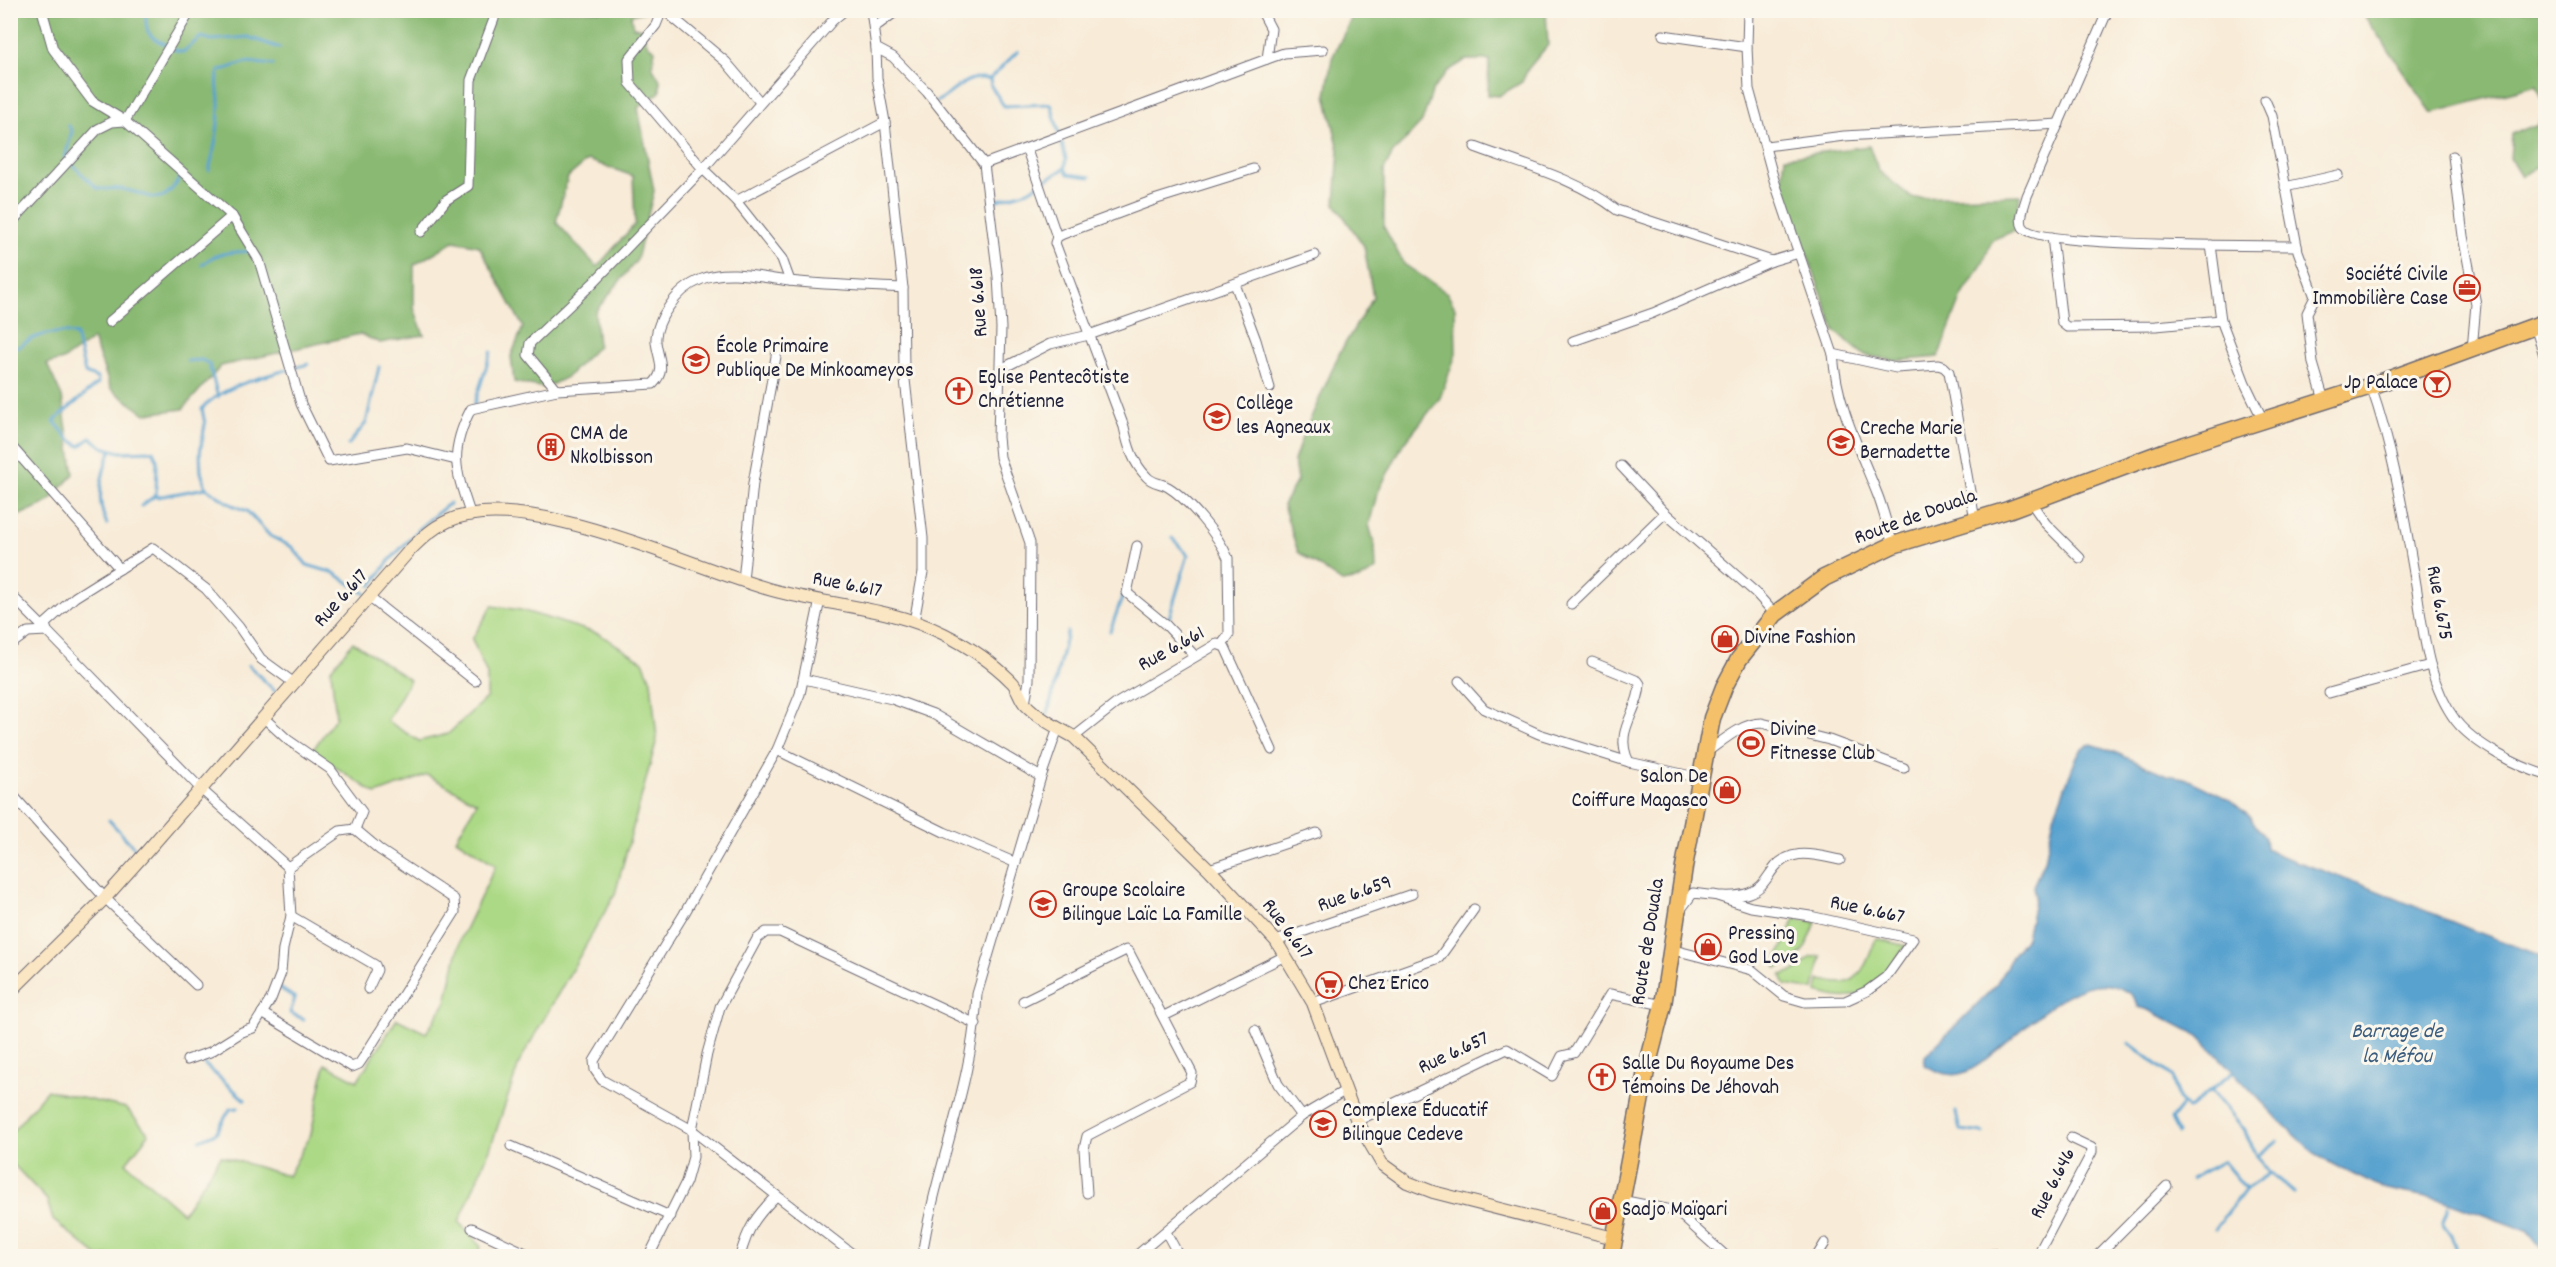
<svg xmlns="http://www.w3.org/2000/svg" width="2556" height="1267" font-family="Dekko,sans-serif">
  <rect width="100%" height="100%" fill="#fbf7ec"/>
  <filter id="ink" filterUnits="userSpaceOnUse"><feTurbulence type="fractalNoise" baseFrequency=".0167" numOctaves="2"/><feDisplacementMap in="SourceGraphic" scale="12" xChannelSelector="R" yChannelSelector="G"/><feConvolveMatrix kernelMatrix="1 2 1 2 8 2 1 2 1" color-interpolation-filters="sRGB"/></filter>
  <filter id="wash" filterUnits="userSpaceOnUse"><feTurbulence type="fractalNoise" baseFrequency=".008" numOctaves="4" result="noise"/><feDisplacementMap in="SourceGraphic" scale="24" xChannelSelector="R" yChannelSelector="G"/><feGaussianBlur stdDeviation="1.35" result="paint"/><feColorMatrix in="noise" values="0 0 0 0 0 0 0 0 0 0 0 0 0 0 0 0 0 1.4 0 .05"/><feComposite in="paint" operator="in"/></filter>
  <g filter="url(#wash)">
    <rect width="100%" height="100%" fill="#f8ebd7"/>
    <g fill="#acd985" stroke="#677e60" stroke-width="1.5">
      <path d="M492 606 521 610 599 634 643 661 651 681 657 739 615 894 520 1061 490 1149 459 1222 481 1247 476 1256H98L53 1220 47 1200 11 1162V1133L47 1090 126 1108 149 1134 126 1163 183 1213 221 1156 288 1176 311 1134 325 1064 357 1081 397 1019 426 1033 446 1002 460 940 496 865 456 839 477 802 427 775 376 794 312 751 336 717 331 669 353 642 410 680 387 721 419 741 448 734 487 697V675L472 639Z"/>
      <path d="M1795 919 1816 922C1808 944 1802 961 1777 968L1775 964Z"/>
      <path d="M1876 938 1906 946C1893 965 1874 991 1850 997 1840 999 1827 995 1817 992L1819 980C1827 980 1836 984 1843 983 1863 981 1870 954 1876 938Z"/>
      <path d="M1821 956 1814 990 1785 985 1781 975 1795 971 1812 957Z"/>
    </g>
    <g fill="#89b972" stroke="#566e56" stroke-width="1.5" fill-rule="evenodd">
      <path d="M11 11H647L631 15 633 27 641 28 648 45 655 50 652 66 660 80V92L638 108 654 191 637 260 595 312 598 346 567 377 545 388 514 382 511 356 523 327 479 246 454 241 414 265V308L424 335 380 343 360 334 221 366 183 409 145 414 111 389 93 339 63 360 47 364 62 397 74 474 47 503 11 519ZM588 160 633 176 635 224 597 267 556 222 568 177Z"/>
      <path d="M1355 11H1546L1548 45 1528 69 1522 82 1499 96 1488 95 1489 60H1466L1448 71 1433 89 1422 122 1393 153 1384 170V227L1404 264 1447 293 1455 308 1456 354 1440 398 1402 446 1377 494 1369 525 1375 546 1376 569 1361 579 1342 582 1298 552 1283 505 1297 481 1294 461 1301 440 1340 352 1373 297 1364 246 1335 204 1339 150 1326 95 1332 58Z"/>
      <path d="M2361 11H2545V106L2537 85 2432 113Z"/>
      <path d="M2545 111V164L2521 176 2510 158 2512 134 2538 124Z"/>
      <path d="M1869 146 1879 171 1912 198 2020 195 2016 230 1992 240 1983 263 1962 296 1938 357 1896 361 1864 355 1835 331 1782 185 1785 157Z"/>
    </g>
    <path fill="#58a2cf" stroke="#3d6285" stroke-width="1.5" d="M2091 744 2107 749 2167 775 2185 778 2230 800 2249 816 2265 838 2266 848 2281 856 2363 885 2472 930 2545 957V1253L2527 1231 2443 1200 2381 1188 2320 1158 2281 1122 2199 1036 2149 1010 2138 1007C2137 999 2131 993 2124 990 2070 960 2006 1058 1963 1073 1949 1078 1936 1071 1924 1065L1925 1056 1995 986 2014 953 2026 938 2035 897 2033 886 2045 860 2054 816 2077 756 2082 749Z"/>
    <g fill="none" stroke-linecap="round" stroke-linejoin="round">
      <g stroke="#58a2cf" stroke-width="3">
        <path d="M145 10C147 27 144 35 161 42 168 45 174 51 183 52L201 37 212 40 248 37 280 48"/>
        <path d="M990 79 991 86 1004 106 1051 104 1066 159 1065 168 1068 174 1090 177"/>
        <path d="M990 79 1018 51"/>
        <path d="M936 102C956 93 964 73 990 79"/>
        <path d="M68 125 72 131 65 158 97 188C105 190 113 188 121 189 150 193 161 212 181 176"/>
        <path d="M209 170C215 148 219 126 219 104 219 93 215 81 219 71L247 62 273 65"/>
        <path d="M991 202 1028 191 1065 168"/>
        <path d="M202 265C215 251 233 253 251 251"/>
        <path d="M10 346 19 347C33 335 58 329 76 335L85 373 97 378 98 383 54 421 69 439 80 446 91 438 103 447 120 452 153 451 157 460 156 495"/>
        <path d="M187 361 202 360 209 364 218 397"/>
        <path d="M308 364C278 373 222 384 202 409L205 424 200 453 201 472 206 488 230 504 247 511 270 536 292 547 307 565 334 573 366 594"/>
        <path d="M474 405 491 352"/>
        <path d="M348 445 366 423 379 367"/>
        <path d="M156 495 157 497 206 488"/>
        <path d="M141 506 156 495"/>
        <path d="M107 524C95 500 101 474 111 450"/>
        <path d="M371 586 389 561 424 524 450 503"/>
        <path d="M1168 621 1188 555 1172 538"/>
        <path d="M1110 631 1123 595"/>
        <path d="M248 665 279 695"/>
        <path d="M1048 713 1067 632"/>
        <path d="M109 820 140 854"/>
        <path d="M278 987 295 998 290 1013 304 1019"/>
        <path d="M2129 1043 2172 1076 2178 1099 2188 1109 2232 1073"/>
        <path d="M204 1064 245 1100"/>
        <path d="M2211 1090 2245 1130 2246 1135 2264 1167 2294 1193"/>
        <path d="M1956 1112 1960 1130 1983 1133"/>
        <path d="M2178 1134 2171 1119 2183 1104"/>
        <path d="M200 1140 216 1133 230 1109 238 1108"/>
        <path d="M2257 1156 2277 1141"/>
        <path d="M2191 1179 2223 1161 2246 1189"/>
        <path d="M2449 1207 2443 1224 2451 1235 2455 1247"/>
        <path d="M2215 1229 2246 1189 2270 1173"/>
      </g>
    </g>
  </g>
  <g filter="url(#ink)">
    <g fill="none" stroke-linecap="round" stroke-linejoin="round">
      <defs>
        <g id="street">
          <path d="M42 10 53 49 92 101 125 121 232 216 259 260 301 404 329 461 407 448 456 460"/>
          <path d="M662 10 656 25 629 59 630 83 703 169 736 201 782 259 790 281"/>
          <path d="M664 10 726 62 760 102"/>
          <path d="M871 10 876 48 893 57 927 92 984 164 998 277 1001 328 998 437 1000 457 1030 543 1029 680 1025 704"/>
          <path d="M1261 10 1271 29 1267 59 1284 53 1323 50"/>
          <path d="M1748 10 1747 47 1749 89 1774 180 1833 354"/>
          <path d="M2108 10 2027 196C2025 204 2018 219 2023 227 2035 248 2262 245 2297 246"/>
          <path d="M875 27 898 10"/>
          <path d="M1663 35 1747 47"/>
          <path d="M876 48 877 78 885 122 903 288 904 371 923 538V572L914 622"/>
          <path d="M2265 100 2272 116 2298 251 2315 297 2307 313 2313 363 2324 400"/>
          <path d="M1766 146 1844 136 2059 124"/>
          <path d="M1475 147C1523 165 1576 178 1617 210L1772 261"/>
          <path d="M1027 150 1057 237"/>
          <path d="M2453 156 2463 236 2476 304 2472 350"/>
          <path d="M984 164 1267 59"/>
          <path d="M2285 187 2338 175"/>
          <path d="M736 201 885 122"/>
          <path d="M10 224 98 129 112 122 125 121 191 10"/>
          <path d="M421 232 446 200 468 186 471 80 494 19 495 10"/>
          <path d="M2052 237 2062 323 2067 327 2156 326 2221 320"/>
          <path d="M2211 245 2221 320 2245 383 2263 420"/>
          <path d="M1235 284 1256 340 1270 388"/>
          <path d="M109 322 232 216"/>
          <path d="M2535 326 2546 362"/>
          <path d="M1573 341 1653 313 1772 261 1799 253"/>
          <path d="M1001 369 1050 344 1089 335 1315 255"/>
          <path d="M2371 386C2392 446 2403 509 2414 573 2423 622 2425 680 2456 721 2474 744 2518 767 2546 775"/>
          <path d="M557 390 528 355 530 343 593 283 703 169 833 20 845 10"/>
          <path d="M11 446 120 569"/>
          <path d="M1621 466 1665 513 1755 592 1775 614"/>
          <path d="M2030 501 2046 524 2080 558"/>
          <path d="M471 516C456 471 448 453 471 409L557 390 653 384C667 370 658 359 656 342 655 331 662 316 668 308 677 294 687 285 702 279 729 268 762 278 789 281 827 285 865 286 903 288"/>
          <path d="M1893 545C1888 529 1884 512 1878 496 1859 447 1837 408 1833 354L1896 368 1938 365 1944 367 1949 372 1975 520"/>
          <path d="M1137 546 1127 593 1166 625 1195 656"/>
          <path d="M743 580 753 483 777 351"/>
          <path d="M10 594 47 631"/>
          <path d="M370 598 475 681"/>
          <path d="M820 600 800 694 777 750 684 914 594 1061 595 1070 602 1080 692 1130 855 1256"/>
          <path d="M1571 604 1665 513"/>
          <path d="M47 631 45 624 75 597 153 548 206 589 239 627 261 659 294 683"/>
          <path d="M1222 644 1229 635 1228 558C1219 536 1188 499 1168 487 1161 483 1152 483 1147 477 1133 463 1128 446 1124 427L1055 243 1057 237 1063 234 1157 199 1253 169"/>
          <path d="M10 645 28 632 47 631 202 790 288 867 291 916 283 949 281 973 271 999 253 1028 242 1032 210 1052 187 1060"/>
          <path d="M1592 662 1638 681 1640 684C1639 713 1613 730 1629 762"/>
          <path d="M804 679 892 699 933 714 1041 777"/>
          <path d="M1459 681 1484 709 1539 734 1629 762 1700 778"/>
          <path d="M2329 693 2430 665"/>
          <path d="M1074 737 1117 703 1217 644 1225 647 1272 750"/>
          <path d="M777 750 944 832 1016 863"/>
          <path d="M1705 753C1722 742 1741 723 1762 723L1829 740 1904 768"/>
          <path d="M10 792 105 898 196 985"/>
          <path d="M288 867 340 831 355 829"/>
          <path d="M1209 869 1317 833"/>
          <path d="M1681 909 1693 893C1709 895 1733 899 1749 893 1761 889 1765 881 1772 871 1789 846 1815 855 1840 860"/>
          <path d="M291 916 375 965 377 970 368 989"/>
          <path d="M1276 941 1412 894"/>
          <path d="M1670 949 1752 970 1784 996 1805 1002 1845 1001 1867 991 1886 977 1913 939 1810 916 1751 907 1714 895"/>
          <path d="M1023 1001 1126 950 1129 952 1192 1073 1190 1082 1087 1136 1084 1149 1087 1193"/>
          <path d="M1313 1003 1439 958 1474 909"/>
          <path d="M262 1013 352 1067 359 1064 367 1052 455 912 454 899 380 850 355 829 362 812 330 769 288 740 263 717"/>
          <path d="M1164 1016 1285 956"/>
          <path d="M1255 1030 1278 1084 1302 1116"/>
          <path d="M1357 1121 1507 1049 1552 1076 1562 1056 1574 1053 1610 994 1663 1005"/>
          <path d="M511 1146 670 1216"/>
          <path d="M1621 1200 1676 1211 1726 1256"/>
          <path d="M472 1228 532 1256"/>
          <path d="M1166 1232 1179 1256"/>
          <path d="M649 1256 686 1182 693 1157 692 1130 707 1054 720 1007 757 939 766 932H780L976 1024"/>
          <path d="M740 1256C748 1228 755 1217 776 1196"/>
          <path d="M922 1256C935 1168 973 1084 977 994L1041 777 1058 728"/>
          <path d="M1136 1256 1302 1116 1346 1090"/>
          <path d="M1817 1256 1825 1243"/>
          <path d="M1965 1256 1997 1254 2007 1256"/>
          <path d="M2037 1256 2092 1152V1148L2071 1138"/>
          <path d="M2097 1256 2167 1186"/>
        </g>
        <path id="secondary" d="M10 992 105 898 148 850 409 551C421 539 432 528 448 521 525 486 692 568 772 590 830 606 890 607 944 634 968 646 992 662 1011 681 1018 687 1019 697 1025 704 1038 718 1058 728 1074 737L1209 869 1276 941 1313 1003 1357 1121 1382 1164 1407 1182 1433 1192 1614 1238"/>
        <path id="highway" d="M1611 1256 1646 1071 1663 1005 1684 867 1712 718 1724 687 1739 659 1775 614 1824 578 1893 545 2008 510 2166 451 2371 386 2546 322"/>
      </defs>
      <use href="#street" stroke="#6d6872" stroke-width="11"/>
      <use href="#secondary" stroke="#6d6872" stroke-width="14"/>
      <use href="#highway" stroke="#6d6872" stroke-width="19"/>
      <use href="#street" stroke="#fff" stroke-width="9"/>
      <use href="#secondary" stroke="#fbe6c3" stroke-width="12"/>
      <use href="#highway" stroke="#f4c16a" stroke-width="16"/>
    </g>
  </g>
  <defs>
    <symbol id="office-ring" viewBox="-11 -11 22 22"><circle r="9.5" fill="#fbf7ec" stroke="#c8321e" stroke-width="1.5"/><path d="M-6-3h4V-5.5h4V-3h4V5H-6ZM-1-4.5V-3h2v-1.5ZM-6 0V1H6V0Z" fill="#c8321e"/></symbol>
    <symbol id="school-ring" viewBox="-11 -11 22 22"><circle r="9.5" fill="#fbf7ec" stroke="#c8321e" stroke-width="1.5"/><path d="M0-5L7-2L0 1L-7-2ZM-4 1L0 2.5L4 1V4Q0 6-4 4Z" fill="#c8321e"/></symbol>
    <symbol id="bar-ring" viewBox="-11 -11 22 22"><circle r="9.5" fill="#fbf7ec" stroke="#c8321e" stroke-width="1.5"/><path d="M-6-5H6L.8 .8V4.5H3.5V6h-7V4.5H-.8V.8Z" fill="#c8321e"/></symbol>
    <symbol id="church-ring" viewBox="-11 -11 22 22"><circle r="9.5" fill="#fbf7ec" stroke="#c8321e" stroke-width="1.5"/><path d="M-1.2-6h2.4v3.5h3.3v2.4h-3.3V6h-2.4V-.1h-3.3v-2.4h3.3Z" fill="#c8321e"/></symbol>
    <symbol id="building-ring" viewBox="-11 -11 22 22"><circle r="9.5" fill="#fbf7ec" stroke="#c8321e" stroke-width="1.5"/><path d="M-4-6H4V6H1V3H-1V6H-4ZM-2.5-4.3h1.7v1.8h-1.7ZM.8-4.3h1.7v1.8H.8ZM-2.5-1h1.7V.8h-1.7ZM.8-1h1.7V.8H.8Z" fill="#c8321e"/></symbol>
    <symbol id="shop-ring" viewBox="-11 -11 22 22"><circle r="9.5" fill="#fbf7ec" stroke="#c8321e" stroke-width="1.5"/><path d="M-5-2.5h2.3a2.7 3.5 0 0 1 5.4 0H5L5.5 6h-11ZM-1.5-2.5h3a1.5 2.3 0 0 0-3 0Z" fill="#c8321e"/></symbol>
    <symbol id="stadium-ring" viewBox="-11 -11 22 22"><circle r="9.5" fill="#fbf7ec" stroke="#c8321e" stroke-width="1.5"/><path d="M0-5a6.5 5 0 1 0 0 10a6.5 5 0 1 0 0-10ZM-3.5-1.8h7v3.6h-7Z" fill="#c8321e"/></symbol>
    <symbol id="supermarket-ring" viewBox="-11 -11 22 22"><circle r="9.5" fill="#fbf7ec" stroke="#c8321e" stroke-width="1.5"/><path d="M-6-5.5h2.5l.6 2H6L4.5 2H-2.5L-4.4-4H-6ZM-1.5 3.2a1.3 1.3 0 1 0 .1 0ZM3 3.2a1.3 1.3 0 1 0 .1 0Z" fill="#c8321e"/></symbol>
  </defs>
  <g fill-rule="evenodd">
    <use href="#office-ring" x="2452" y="273" width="30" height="30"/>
    <use href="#school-ring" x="681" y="345" width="30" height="30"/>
    <use href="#bar-ring" x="2422" y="369" width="30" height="30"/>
    <use href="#church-ring" x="944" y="376" width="30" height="30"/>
    <use href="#school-ring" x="1202" y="402" width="30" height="30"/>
    <use href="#school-ring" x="1826" y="427" width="30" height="30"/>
    <use href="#building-ring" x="536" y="432" width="30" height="30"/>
    <use href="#shop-ring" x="1710" y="624" width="30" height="30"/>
    <use href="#stadium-ring" x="1736" y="728" width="30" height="30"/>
    <use href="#shop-ring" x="1712" y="775" width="30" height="30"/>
    <use href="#school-ring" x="1028" y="889" width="30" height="30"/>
    <use href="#shop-ring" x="1693" y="932" width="30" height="30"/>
    <use href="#supermarket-ring" x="1314" y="970" width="30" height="30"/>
    <use href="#church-ring" x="1587" y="1062" width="30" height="30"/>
    <use href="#school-ring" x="1308" y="1109" width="30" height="30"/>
    <use href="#shop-ring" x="1588" y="1196" width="30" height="30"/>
  </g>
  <g text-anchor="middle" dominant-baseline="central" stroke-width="6" stroke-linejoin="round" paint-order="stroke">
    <g font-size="21" fill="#22223b" stroke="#fbf7ec" text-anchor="start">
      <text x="2448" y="276" text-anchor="end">Société Civile<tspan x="2448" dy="24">Immobilière Case</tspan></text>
      <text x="716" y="348">École Primaire<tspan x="716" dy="24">Publique De Minkoameyos</tspan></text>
      <text x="978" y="379">Eglise Pentecôtiste<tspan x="978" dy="24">Chrétienne</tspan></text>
      <text x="2418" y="384" text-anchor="end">Jp Palace</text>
      <text x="1236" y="405">Collège<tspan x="1236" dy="24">les Agneaux</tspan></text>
      <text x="1860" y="430">Creche Marie<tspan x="1860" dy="24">Bernadette</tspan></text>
      <text x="570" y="435">CMA de<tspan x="570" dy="24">Nkolbisson</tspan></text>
      <text x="1744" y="639">Divine Fashion</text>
      <text x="1770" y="731">Divine<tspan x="1770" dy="24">Fitnesse Club</tspan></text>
      <text x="1708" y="778" text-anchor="end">Salon De<tspan x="1708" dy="24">Coiffure Magasco</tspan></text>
      <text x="1062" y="892">Groupe Scolaire<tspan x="1062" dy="24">Bilingue Laïc La Famille</tspan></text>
      <text x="1728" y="935">Pressing<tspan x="1728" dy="24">God Love</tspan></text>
      <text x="1348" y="985">Chez Erico</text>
      <text x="1622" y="1065">Salle Du Royaume Des<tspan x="1622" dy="24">Témoins De Jéhovah</tspan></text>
      <text x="1342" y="1112">Complexe Éducatif<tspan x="1342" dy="24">Bilingue Cedeve</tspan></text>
      <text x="1622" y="1211">Sadjo Maïgari</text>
    </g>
    <g font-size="21" fill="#22223b" stroke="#fbf7ec">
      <text transform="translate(980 302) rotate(-94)">Rue 6.618</text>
      <text transform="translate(1916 518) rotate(-20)">Route de Douala</text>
      <text transform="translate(847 586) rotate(11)">Rue 6.617</text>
      <text transform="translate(342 599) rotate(-48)">Rue 6.617</text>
      <text transform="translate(2438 603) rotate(80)">Rue 6.675</text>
      <text transform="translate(1172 650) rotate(-29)">Rue 6.661</text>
      <text transform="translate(1355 895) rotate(-19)">Rue 6.659</text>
      <text transform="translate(1867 911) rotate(12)">Rue 6.667</text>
      <text transform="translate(1286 930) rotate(53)">Rue 6.617</text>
      <text transform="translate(1649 942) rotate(-81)">Route de Douala</text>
      <text transform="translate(1454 1054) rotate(-25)">Rue 6.657</text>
      <text transform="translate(2054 1184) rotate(-63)">Rue 6.646</text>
    </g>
    <g font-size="22" font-style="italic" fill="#3a5c7e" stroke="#fbf7ec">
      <text x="2397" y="1032">Barrage de<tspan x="2397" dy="25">la Méfou</tspan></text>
    </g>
  </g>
  <rect width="2556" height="1267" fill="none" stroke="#fbf7ec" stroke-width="36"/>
</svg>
